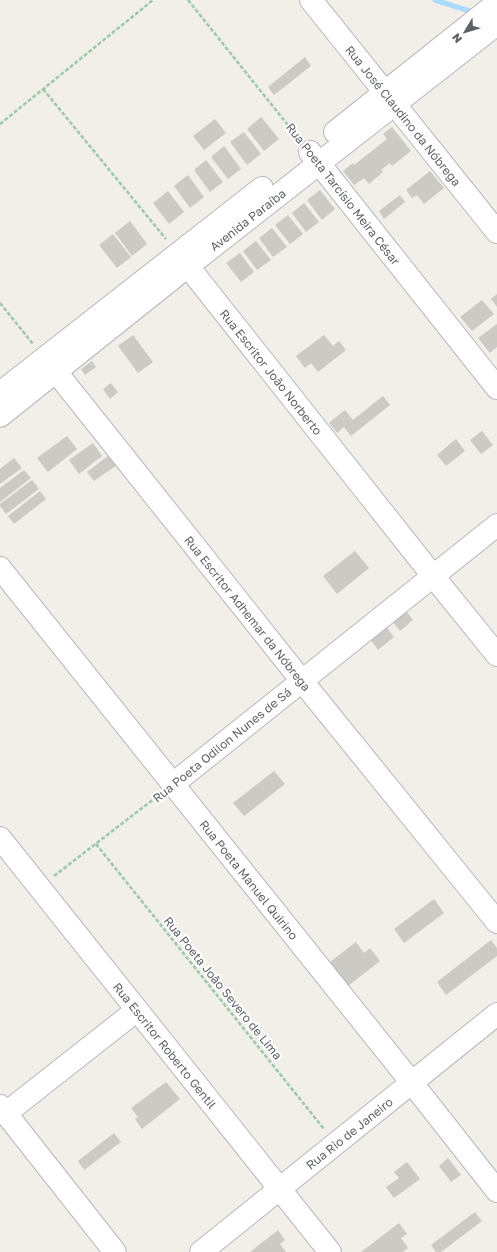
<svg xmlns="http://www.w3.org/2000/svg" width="497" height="1252" font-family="'Golos Text',sans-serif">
  <rect width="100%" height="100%" fill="#f1efe8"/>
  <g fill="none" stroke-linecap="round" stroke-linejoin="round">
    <path stroke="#aadaff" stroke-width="5" d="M435 0 476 13"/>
  </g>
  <g fill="#cccac5">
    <path d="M305 57 311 66 274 95 268 87Z"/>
    <path d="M261 117 279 139 264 151 247 129Z"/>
    <path d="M215 119 226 133 204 150 193 136Z"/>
    <path d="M392 127 411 151 392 166 390 163 381 170 383 172 369 184 364 178 354 185 343 171 353 163 354 165 387 139 383 134Z"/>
    <path d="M244 132 261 154 247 165 230 142Z"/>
    <path d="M224 146 241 169 228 179 211 157Z"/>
    <path d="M206 160 223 182 210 192 194 170Z"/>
    <path d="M430 171 444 188 424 204 417 195 412 198 406 190Z"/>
    <path d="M188 175 204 197 190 208 174 186Z"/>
    <path d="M320 190 335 209 322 220 307 200Z"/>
    <path d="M168 191 184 212 169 224 153 203Z"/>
    <path d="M400 195 405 202 384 219 379 211Z"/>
    <path d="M304 203 319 222 306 232 292 213Z"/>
    <path d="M288 215 303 234 290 244 275 225Z"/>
    <path d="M130 221 147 244 132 256 115 233Z"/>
    <path d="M272 228 287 247 273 257 259 238Z"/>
    <path d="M113 234 131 257 117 268 99 245Z"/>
    <path d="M256 241 271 260 257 270 243 251Z"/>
    <path d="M240 253 254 272 241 282 226 263Z"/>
    <path d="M497 294V307L491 299Z"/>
    <path d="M482 300 494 314 472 331 460 317Z"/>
    <path d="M497 324V347L490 353 478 338Z"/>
    <path d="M133 335 153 362 138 373 118 346Z"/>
    <path d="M324 335 333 346 339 341 346 350 318 372 311 363 305 368 296 356Z"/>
    <path d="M92 361 96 367 85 375 81 369Z"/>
    <path d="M111 383 118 392 110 399 103 389Z"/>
    <path d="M383 396 390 405 351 436 344 427 337 433 329 423 345 410 353 420Z"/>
    <path d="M482 431 493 445 481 454 470 440Z"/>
    <path d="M67 436 77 449 48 472 37 458Z"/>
    <path d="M456 439 465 451 446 466 437 455Z"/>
    <path d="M93 443 102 456 79 474 69 460Z"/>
    <path d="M109 455 117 465 94 481 87 472Z"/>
    <path d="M14 458 22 468 0 484V469Z"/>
    <path d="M24 470 31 478 0 502V488Z"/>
    <path d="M32 480 39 489 6 514 0 506V504Z"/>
    <path d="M40 491 46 499 14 524 8 516Z"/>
    <path d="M355 551 369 568 337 594 323 576Z"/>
    <path d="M401 604 413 620 400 631 387 615Z"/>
    <path d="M381 620 394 637 378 650 365 632Z"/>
    <path d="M274 771 285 784 244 816 233 803Z"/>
    <path d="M434 899 444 913 404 943 394 929Z"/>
    <path d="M491 940 497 948V956L446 995 437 982Z"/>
    <path d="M356 942 364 953 370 948 380 961 348 986 330 962Z"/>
    <path d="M166 1082 180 1099 142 1129 135 1119 138 1117 131 1108Z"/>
    <path d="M114 1133 121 1142 84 1170 78 1161Z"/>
    <path d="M448 1158 461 1175 451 1182 439 1166Z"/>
    <path d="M407 1162 420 1179 394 1198 386 1187 399 1178 394 1172Z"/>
    <path d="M475 1212 482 1221 441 1252H436L431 1245Z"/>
    <path d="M399 1223 407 1234 401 1238 408 1248 403 1252H361Z"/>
    <path d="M278 1230 285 1240 280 1244 286 1252H250Z"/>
  </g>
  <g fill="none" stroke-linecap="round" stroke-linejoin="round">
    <defs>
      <g id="minor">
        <path id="s1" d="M311 0 497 232"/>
        <path d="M335 132 497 3"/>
        <path d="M310 152 497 388"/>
        <path id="s2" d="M179 255 433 576 497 655"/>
        <path id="s3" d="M45 358 302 681 497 922"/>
        <path d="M0 393 262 188"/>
        <path id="s4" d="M0 416 188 266 497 24"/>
        <path id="s5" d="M0 568 412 1083 497 1191"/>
        <path d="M173 784 497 525"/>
        <path id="s6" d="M0 838 330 1252"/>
        <path d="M0 1106 115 1252"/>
        <path d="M6 1113 137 1010"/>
        <path id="s7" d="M201 1252 497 1014"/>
      </g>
    </defs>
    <use href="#minor" stroke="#b5b8bc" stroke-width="24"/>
    <g stroke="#9cc7a9" stroke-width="2.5" stroke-dasharray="4 2" stroke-linecap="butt">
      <path d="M188 0 299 139"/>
      <path d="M43 89 166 239"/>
      <path d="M0 124 153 0"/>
      <path d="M0 303 33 344"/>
      <path d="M96 844 324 1129"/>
      <path d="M54 876 159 795"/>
    </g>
    <use href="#minor" stroke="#fff" stroke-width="22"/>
  </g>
  <g text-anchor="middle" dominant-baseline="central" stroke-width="4" stroke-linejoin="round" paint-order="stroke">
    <g font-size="12" fill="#5f6368" stroke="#fff">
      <text stroke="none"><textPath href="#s1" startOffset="148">Rua José Claudino da Nóbrega</textPath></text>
      <text transform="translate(343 194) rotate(52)">Rua Poeta Tarcísio Meira César</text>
      <text stroke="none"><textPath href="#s4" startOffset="316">Avenida Paraíba</textPath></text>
      <text stroke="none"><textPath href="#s2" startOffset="149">Rua Escritor João Norberto</textPath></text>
      <text stroke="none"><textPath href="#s3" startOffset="326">Rua Escritor Adhemar da Nóbrega</textPath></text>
      <text transform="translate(222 745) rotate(-39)">Rua Poeta Odilon Nunes de Sá</text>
      <text stroke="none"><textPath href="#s5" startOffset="399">Rua Poeta Manuel Quirino</textPath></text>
      <text transform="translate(223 988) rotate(51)">Rua Poeta João Severo de Lima</text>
      <text stroke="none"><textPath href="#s6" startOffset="265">Rua Escritor Roberto Gentil</textPath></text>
      <text stroke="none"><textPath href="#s7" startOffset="190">Rua Rio de Janeiro</textPath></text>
    </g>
  </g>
  <g transform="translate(465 32) rotate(232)" stroke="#ffffff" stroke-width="3" paint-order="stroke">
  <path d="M0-3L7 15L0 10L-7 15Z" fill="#5f6368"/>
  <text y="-6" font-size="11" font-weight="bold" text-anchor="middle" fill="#5f6368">N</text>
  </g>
</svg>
